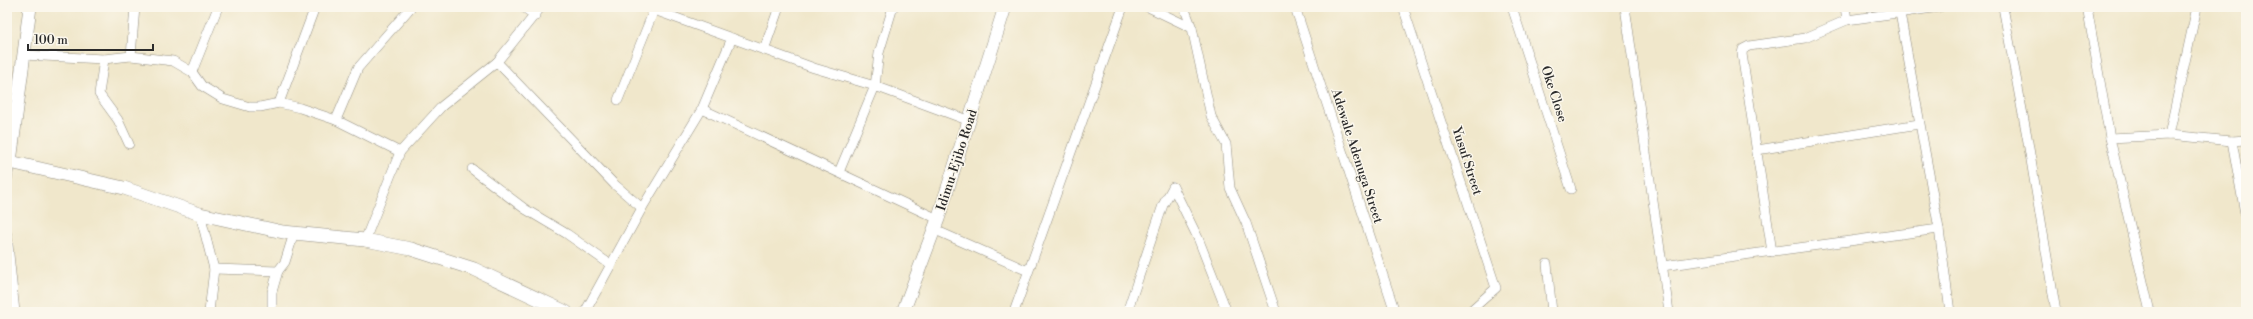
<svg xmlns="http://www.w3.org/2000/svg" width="2253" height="319" font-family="'Libre Bodoni',serif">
  <rect width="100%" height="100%" fill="#fbf7ec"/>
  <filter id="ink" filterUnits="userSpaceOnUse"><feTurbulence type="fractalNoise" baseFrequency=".025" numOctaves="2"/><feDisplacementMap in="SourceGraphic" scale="8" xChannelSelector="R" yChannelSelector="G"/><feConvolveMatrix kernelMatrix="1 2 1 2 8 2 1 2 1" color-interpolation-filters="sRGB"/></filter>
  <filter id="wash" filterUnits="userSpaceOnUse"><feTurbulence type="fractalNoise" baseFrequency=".012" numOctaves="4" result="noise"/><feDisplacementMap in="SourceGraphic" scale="16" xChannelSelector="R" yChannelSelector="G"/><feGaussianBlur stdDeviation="0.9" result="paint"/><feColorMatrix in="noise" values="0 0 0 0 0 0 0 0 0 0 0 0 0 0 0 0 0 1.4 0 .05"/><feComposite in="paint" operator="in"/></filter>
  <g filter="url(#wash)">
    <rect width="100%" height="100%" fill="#f0e7cb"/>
  </g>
  <g filter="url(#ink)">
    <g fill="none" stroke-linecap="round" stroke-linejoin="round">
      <defs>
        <g id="street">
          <path d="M523 7 536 16"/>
          <path d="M646 7 814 68 875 86 970 121"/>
          <path d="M1148 7 1192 28 1211 116 1226 144 1230 188 1246 223 1276 312"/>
          <path d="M1184 7 1192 28"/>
          <path d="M1295 7 1395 312"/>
          <path d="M1403 7 1496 288 1469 312"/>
          <path d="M1512 7 1571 189"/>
          <path d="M1625 7 1669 312"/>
          <path d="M1845 7 1847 20"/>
          <path d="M2003 7 2028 142 2056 312"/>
          <path d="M2087 7 2110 138 2150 312"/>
          <path d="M1900 13 1939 229 1950 312"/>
          <path d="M764 50 779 7"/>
          <path d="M23 55 104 59 131 56 135 7"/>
          <path d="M131 56 173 61 192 72 202 86 223 99 250 107H260L279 103 300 108 336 120"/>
          <path d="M104 59 99 94 118 120 129 144"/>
          <path d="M497 62 614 184 642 208"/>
          <path d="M192 72 218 7"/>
          <path d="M618 100 654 10"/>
          <path d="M279 103 315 7"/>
          <path d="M702 109 938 219"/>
          <path d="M2169 135 2197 7"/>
          <path d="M2110 138 2169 135 2232 141 2246 140"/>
          <path d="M2232 141 2246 219"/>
          <path d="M1757 150 1919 124"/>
          <path d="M400 152 336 120 358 68 411 7"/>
          <path d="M7 161 10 162 7 180"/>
          <path d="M472 169 525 209 567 234 611 265"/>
          <path d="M839 172 875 86 879 53 893 7"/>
          <path d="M1173 187 1198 238 1227 312"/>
          <path d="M200 214 214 269 209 312"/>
          <path d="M933 229 1028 271"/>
          <path d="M7 235 15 312"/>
          <path d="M365 240 400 152 442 106 497 62 541 7"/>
          <path d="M1772 252 1742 54 1743 49 1749 46 1805 38 1847 20 1940 7"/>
          <path d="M1547 264 1552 312"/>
          <path d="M1662 266 1939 229"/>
          <path d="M214 269 278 271 285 262 294 233"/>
          <path d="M272 312V292L278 271"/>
          <path d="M585 312 642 208 702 109 732 38"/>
          <path d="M1014 312 1123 7"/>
          <path d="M1127 312 1163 205 1173 187"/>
        </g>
        <g id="secondary">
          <path d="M30 7 10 162 124 188 200 214 283 232 365 240 411 249 474 269 566 312"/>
          <path d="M903 312 938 219 1005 7"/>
        </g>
      </defs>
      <use href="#street" stroke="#8e897b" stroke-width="10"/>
      <use href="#secondary" stroke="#8e897b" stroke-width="14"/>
      <use href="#street" stroke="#fff" stroke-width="9"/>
      <use href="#secondary" stroke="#fff" stroke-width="13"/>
    </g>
  </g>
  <g text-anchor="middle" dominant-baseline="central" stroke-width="3" stroke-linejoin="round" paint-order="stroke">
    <g font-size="13" fill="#2b2b2b" stroke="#fbf7ec">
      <text transform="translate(1554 94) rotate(72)">Oke Close</text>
      <text transform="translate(1357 156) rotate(72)">Adewale Adenuga Street</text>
      <text transform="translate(957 160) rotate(-72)">Idimu-Ejibo Road</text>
      <text transform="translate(1467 161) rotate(72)">Yusuf Street</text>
    </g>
  </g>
  <rect width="2253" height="319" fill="none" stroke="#fbf7ec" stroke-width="24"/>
  <path d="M28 44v6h125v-6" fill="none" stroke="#2b2b2b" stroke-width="2"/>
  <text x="34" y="44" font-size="12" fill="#2b2b2b" stroke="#fbf7ec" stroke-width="3" paint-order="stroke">100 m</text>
</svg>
